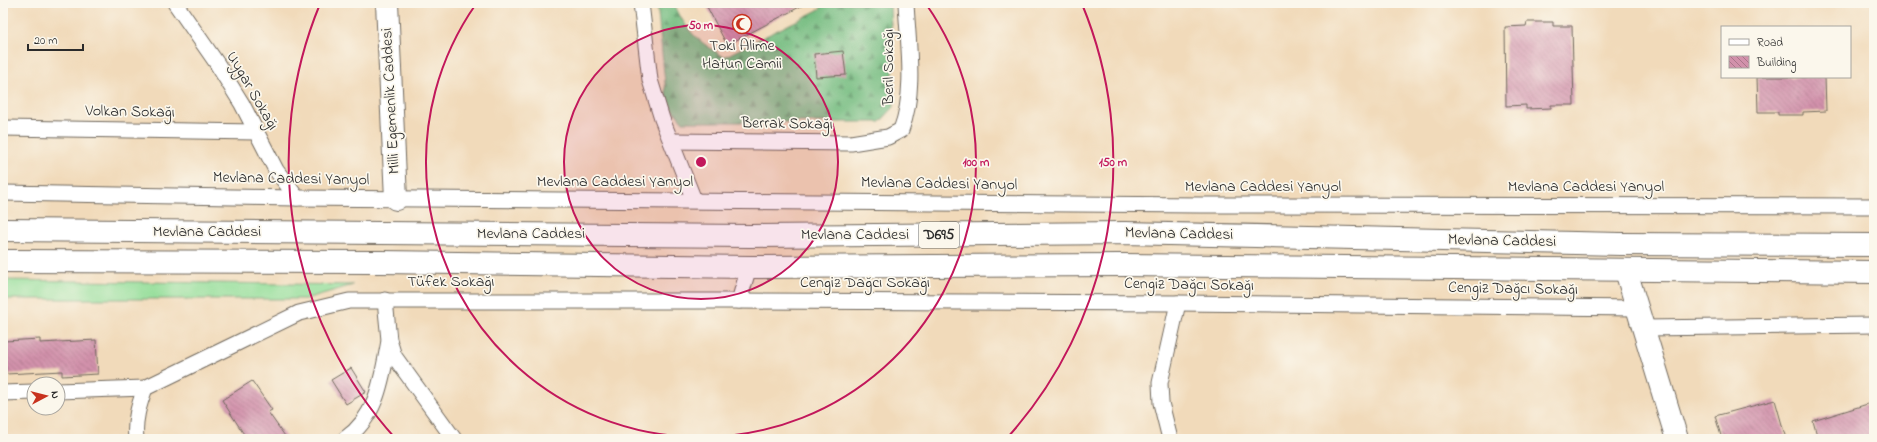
<svg xmlns="http://www.w3.org/2000/svg" width="1877" height="442" font-family="'Indie Flower',sans-serif">
  <defs>
    <pattern id="forest-firs" width="22" height="20" patternUnits="userSpaceOnUse"><rect width="22" height="20" fill="#77bd82"/><path d="M5 1l3.5 6h-7zM16 11l3.5 6h-7z" fill="#629a6b"/></pattern>
    <pattern id="building-back-hatch" width="6" height="6" patternUnits="userSpaceOnUse"><rect width="6" height="6" fill="#d291ab"/><path d="M-1 5l2 2M0 0l6 6M5-1l2 2" fill="none" stroke="#ab778b"/></pattern>
  </defs>
  <rect width="100%" height="100%" fill="#fbf7ec"/>
  <filter id="ink" filterUnits="userSpaceOnUse"><feTurbulence type="fractalNoise" baseFrequency=".025" numOctaves="2"/><feDisplacementMap in="SourceGraphic" scale="8" xChannelSelector="R" yChannelSelector="G"/><feConvolveMatrix kernelMatrix="1 2 1 2 8 2 1 2 1" color-interpolation-filters="sRGB"/></filter>
  <filter id="wash" filterUnits="userSpaceOnUse"><feTurbulence type="fractalNoise" baseFrequency=".012" numOctaves="4" result="noise"/><feDisplacementMap in="SourceGraphic" scale="16" xChannelSelector="R" yChannelSelector="G"/><feGaussianBlur stdDeviation="0.9" result="paint"/><feColorMatrix in="noise" values="0 0 0 0 0 0 0 0 0 0 0 0 0 0 0 0 0 1.4 0 .05"/><feComposite in="paint" operator="in"/></filter>
  <g filter="url(#wash)">
    <rect width="100%" height="100%" fill="#f1daba"/>
    <path fill="#94de9a" stroke="#608462" d="M3 280 353 285 305 299H3Z"/>
    <path fill="url(#forest-firs)" stroke="#517456" d="M657 3H674C686 32 698 41 724 57L820 9 824 3H890L894 107 880 122H683L667 103Z"/>
    <g id="blocks">
      <g fill="url(#building-back-hatch)">
        <path d="M705 3H807L727 45Z"/>
        <path d="M1527 22H1553V26H1572L1574 105H1551V108L1526 109V105L1506 106 1505 27 1526 26Z"/>
        <path d="M843 51 846 75 816 77 814 54Z"/>
        <path d="M1757 77H1825L1826 111 1803 112V115H1778V112H1758Z"/>
        <path d="M40 339V343L96 340 98 374 62 376V371L6 374 4 341Z"/>
        <path d="M351 368 366 392 346 404 331 380Z"/>
        <path d="M252 381 272 410 268 412 287 439H247L222 400Z"/>
        <path d="M1775 400 1786 439H1722L1715 416Z"/>
        <path d="M1874 402V439H1818L1813 421Z"/>
      </g>
    </g>
  </g>
  <g filter="url(#ink)">
    <use href="#blocks" fill-opacity="0" stroke="#70685d" stroke-width="1"/>
    <g fill="none" stroke-linecap="round" stroke-linejoin="round">
      <defs>
        <g id="street">
          <path d="M175 3 216 62 242 104 276 170 297 198"/>
          <path d="M641 3 650 80 662 119 694 200"/>
          <path d="M3 128 256 132"/>
          <path d="M671 141 851 143 888 137 901 130C916 91 908 45 906 3"/>
          <path d="M3 193 297 198 1200 205 1874 206"/>
          <path d="M385 300 389 340 394 356 454 439"/>
          <path d="M739 301 1178 303 1638 308"/>
          <path d="M1644 328 1874 325"/>
          <path d="M58 391 145 388 299 313 349 301H739L749 267"/>
          <path d="M3 393 34 392"/>
          <path d="M136 439C134 420 139 405 145 388"/>
          <path d="M345 439C378 416 382 377 389 341"/>
          <path d="M1170 439 1161 403 1160 383 1178 303"/>
        </g>
        <g id="secondary">
          <path d="M387 3 396 199"/>
          <path d="M1626 271 1677 439"/>
        </g>
        <g id="primary">
          <path d="M3 230 751 236 1125 233 1620 244 1874 245"/>
          <path d="M3 261 381 262 749 267 1122 265 1874 272"/>
        </g>
      </defs>
      <use href="#street" stroke="#70685d" stroke-width="17"/>
      <use href="#secondary" stroke="#70685d" stroke-width="24"/>
      <use href="#primary" stroke="#70685d" stroke-width="24"/>
      <use href="#street" stroke="#fff" stroke-width="15"/>
      <use href="#secondary" stroke="#fff" stroke-width="22"/>
      <use href="#primary" stroke="#fff" stroke-width="22"/>
    </g>
  </g>
  <circle cx="701" cy="162" r="137" fill="#c2185b" fill-opacity=".12"/>
  <g fill="none" stroke="#c2185b" stroke-width="2">
    <circle cx="701" cy="162" r="137"/>
    <path d="M926 4A275 275 0 1 1 476 4"/>
    <path d="M395 438A412 412 0 0 1 320 4M1082 4A412 412 0 0 1 1007 438"/>
  </g>
  <defs>
    <symbol id="mosque-ring" viewBox="-11 -11 22 22"><circle r="9.5" fill="#fbf7ec" stroke="#c8321e" stroke-width="1.5"/><path d="M3.5-4.9A6 6 0 1 0 3.5 4.9A5 5 0 1 1 3.5-4.9Z" fill="#c8321e"/></symbol>
  </defs>
  <g fill-rule="evenodd">
    <use href="#mosque-ring" x="731" y="13" width="22" height="22"/>
  </g>
  <g text-anchor="middle" dominant-baseline="central" stroke-width="3.5" stroke-linejoin="round" paint-order="stroke">
    <rect fill="#fbf7ec" stroke="#696865" stroke-width="1" x="919" y="222" width="40" height="26" rx="3"/>
    <g font-size="15" font-weight="bold" fill="#2b2b2b">
      <text x="939" y="235">D695</text>
    </g>
    <g font-size="16" fill="#2b2b2b" stroke="#fbf7ec">
      <text x="742" y="46">Toki Alime<tspan x="742" dy="18">Hatun Camii</tspan></text>
    </g>
    <g font-size="16" fill="#2b2b2b" stroke="#fbf7ec">
      <text transform="translate(889 67) rotate(-90)">Beril Sokağı</text>
      <text transform="translate(252 91) rotate(60)">Uygar Sokağı</text>
      <text transform="translate(391 101) rotate(-93)">Milli Egemenlik Caddesi</text>
      <text transform="translate(130 112) rotate(1)">Volkan Sokağı</text>
      <text transform="translate(787 124) rotate(1)">Berrak Sokağı</text>
      <text transform="translate(291 179) rotate(1)">Mevlana Caddesi Yanyol</text>
      <text x="615" y="182">Mevlana Caddesi Yanyol</text>
      <text transform="translate(939 184) rotate(1)">Mevlana Caddesi Yanyol</text>
      <text x="1263" y="187">Mevlana Caddesi Yanyol</text>
      <text x="1586" y="187">Mevlana Caddesi Yanyol</text>
      <text x="207" y="232">Mevlana Caddesi</text>
      <text x="531" y="234">Mevlana Caddesi</text>
      <text transform="translate(1179 234) rotate(1)">Mevlana Caddesi</text>
      <text x="855" y="235">Mevlana Caddesi</text>
      <text transform="translate(1502 241) rotate(1)">Mevlana Caddesi</text>
      <text x="451" y="282">Tüfek Sokağı</text>
      <text x="865" y="283">Cengiz Dağcı Sokağı</text>
      <text transform="translate(1189 285) rotate(1)">Cengiz Dağcı Sokağı</text>
      <text transform="translate(1513 289) rotate(1)">Cengiz Dağcı Sokağı</text>
    </g>
  </g>
  <circle cx="701" cy="162" r="6" fill="#c2185b" stroke="#fbf7ec" stroke-width="2"/>
  <g font-size="12" text-anchor="middle" font-weight="bold" fill="#c2185b" stroke="#fbf7ec" stroke-width="3.5" stroke-linejoin="round" paint-order="stroke">
    <text x="701" y="29">50 m</text>
    <text x="976" y="166">100 m</text>
    <text x="1113" y="166">150 m</text>
  </g>
  <rect width="1877" height="442" fill="none" stroke="#fbf7ec" stroke-width="16"/>
  <rect x="1721" y="26" width="130" height="52" fill="#fbf7ec" stroke="#a8a59f"/>
  <rect x="1729" y="39" width="20" height="6" fill="#ffffff" stroke="#a8a59f"/>
  <text x="1757" y="46" font-size="12" fill="#2b2b2b">Road</text>
  <rect x="1729" y="56" width="20" height="12" fill="url(#building-back-hatch)" stroke="#a8a59f"/>
  <text x="1757" y="66" font-size="12" fill="#2b2b2b">Building</text>
  <g transform="translate(46 396) rotate(83)"><circle r="19" fill="#fbf7ec" stroke="#a8a59f"/>
  <path d="M0-3L7 15L0 10L-7 15Z" fill="#c8321e"/>
  <text y="-6" font-size="11" font-weight="bold" text-anchor="middle" fill="#2b2b2b">N</text>
  </g>
  <path d="M28 44v6h55v-6" fill="none" stroke="#2b2b2b" stroke-width="2"/>
  <text x="34" y="44" font-size="12" fill="#2b2b2b" stroke="#fbf7ec" stroke-width="3" paint-order="stroke">20 m</text>
</svg>
